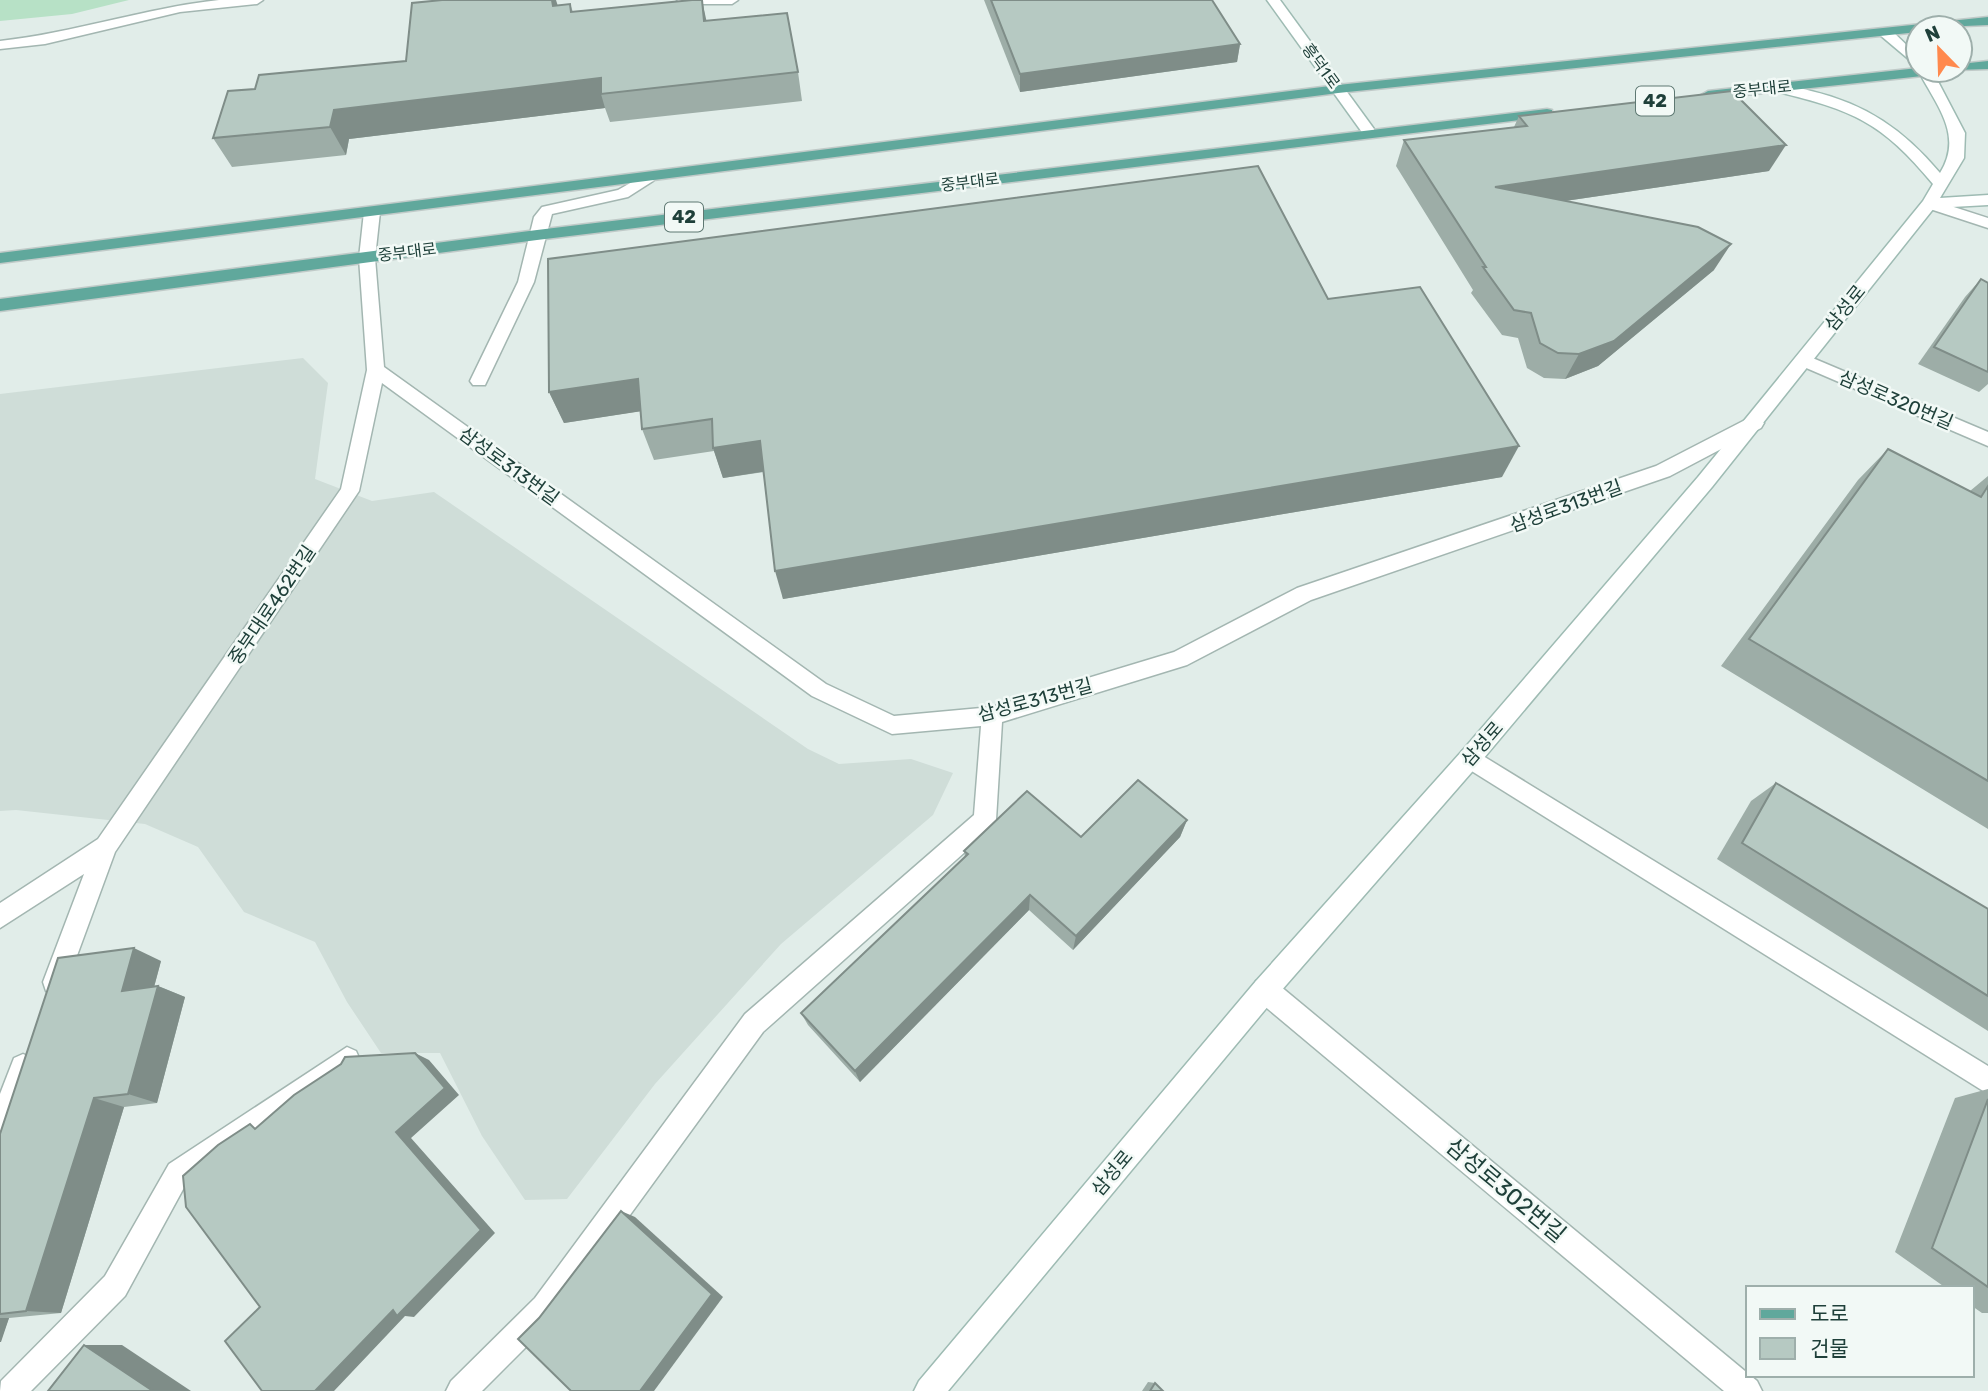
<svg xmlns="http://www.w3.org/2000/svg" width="1988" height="1391" font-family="Rubik,'Noto Sans KR',sans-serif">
  <rect width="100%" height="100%" fill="#e1ede9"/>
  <path fill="#cfddd8" d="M303 358 328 383 315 479 372 501 434 492 808 749 839 764 911 759 953 773 933 815 781 944 655 1084 567 1199 525 1200 482 1136 440 1053H381L347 1002 315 942 244 912 198 847 145 824 16 810 0 811V394Z"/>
  <path fill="#b7e1c6" d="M0 0H129L72 14 0 21Z"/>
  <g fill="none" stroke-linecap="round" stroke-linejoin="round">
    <defs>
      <path id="lane" d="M648 173 656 178 653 181 628 197 552 214 534 282 485 385H473L470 381 518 282 534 217 542 207 618 190Z"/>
      <g id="street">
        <path d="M219 0H263L257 4 180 12 45 44 0 49V41C74 33 145 8 219 0Z"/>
        <path d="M677 0H738L732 4H683Z"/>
        <path d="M1929 199 1988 218V228L1924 207 1921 204Z"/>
        <path d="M372 207 380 212 375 258 384 367 826 684 894 716 992 707 1174 652 1297 588 1656 466 1749 418 1755 417 1764 423 1761 428 1670 476 1311 600 1187 665 1002 722 996 820 993 827 763 1032 555 1318 482 1391H446L451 1381 535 1298 745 1014 974 815 981 726 892 734 812 696 382 383 359 491 115 852 64 991 55 994 46 991 43 982 84 874 0 928V903L98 839 341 489 367 370 359 258 364 212Z"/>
        <path d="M1803 354 1988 432V446L1797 364 1794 360Z"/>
        <path d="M1470 748 1988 1066V1094L1462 765 1459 758 1462 751Z"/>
        <path d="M1265 978 1274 981 1757 1381 1762 1391H1724L1256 999 1253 990 1256 981Z"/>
        <path d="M347 1047 356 1051 360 1060 356 1069 187 1182 125 1296 31 1391H0L1 1381 105 1276 169 1164Z"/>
        <path d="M23 1054 32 1058 36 1067 9 1137 0 1141V1094L14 1058Z"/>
      </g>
      <g id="secondary">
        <path d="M1267 0H1280L1374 129V135H1364Z"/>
        <path d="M1880 29H1890L1918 56V67L1880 35Z"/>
        <path d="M1918 70H1932L1965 133 1964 158 1940 198 1988 195V205L1934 208 1712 487 1478 765 1274 999 948 1391H914L919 1381 1256 981 1462 751 1698 477 1923 201 1933 184C1881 121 1852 110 1774 91V85C1785 83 1800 88 1811 91 1866 104 1904 130 1940 173 1964 135 1936 105 1918 70Z"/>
      </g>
      <g id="primary">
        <path d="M1988 17V25L1918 28V32L1338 93 0 263V253L1338 85Z"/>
        <path d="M1988 61V69L1955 70H1960V64Z"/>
        <path d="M1918 68 1948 70 1941 74 1708 99 1701 95 1708 91Z"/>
        <path d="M1547 109 1552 110V116L537 240 0 311V299L537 230Z"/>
      </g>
    </defs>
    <use href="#lane" stroke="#a3b6b1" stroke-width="3"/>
    <use href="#street" stroke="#a3b6b1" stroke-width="3"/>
    <use href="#secondary" stroke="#9ebbb3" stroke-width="3"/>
    <use href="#primary" stroke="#c0cac8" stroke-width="3"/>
    <use href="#lane" fill="#fff" fill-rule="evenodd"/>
    <use href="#street" fill="#fff" fill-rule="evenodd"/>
    <use href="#secondary" fill="#fff" fill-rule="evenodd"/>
    <use href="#primary" fill="#60a89c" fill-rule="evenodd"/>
  </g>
  <g fill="#9dada7">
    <path d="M984 0H1212L1240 44 1237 62 1020 92Z"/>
    <path d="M570 4 573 12 707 21 798 72 802 101 610 122 605 108 349 139 346 155 232 167 213 138 406 61 558 5Z"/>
    <path d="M1519 116 1769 171 1565 201 1714 270 1598 366 1565 379 1544 378 1527 368 1518 338 1502 335 1471 293 1473 290 1396 166 1404 140 1514 127Z"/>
    <path d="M1981 279 1988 283V384L1979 392 1918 364 1965 297Z"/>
    <path d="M1328 299 1502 477 783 599 764 472 723 478 714 451 654 460 642 429 641 411 564 423 549 392Z"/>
    <path d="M1888 449 1970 491 1988 476V829L1721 666 1858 480Z"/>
    <path d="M1776 783 1988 909V1031L1717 859 1751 801Z"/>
    <path d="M1187 820 1180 837 1073 950 1029 910 860 1082 808 1025 801 1013 965 857 964 851 1081 837Z"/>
    <path d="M161 961 154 987 158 986 185 997 157 1103 124 1107 61 1313 9 1318 0 1342V1134Z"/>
    <path d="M1988 1089V1313H1982L1972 1306V1288H1946L1895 1252 1955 1098Z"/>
    <path d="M1148 1382 1155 1383 1163 1391H1142Z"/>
  </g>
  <g fill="#7f8d88">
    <path d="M552 0H556L561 16 553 6Z"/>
    <path d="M702 0 708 28 704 21Z"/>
    <path d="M1240 44 1237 62 1020 92V74Z"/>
    <path d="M601 78V94L605 108 349 139 346 155 330 127 334 110Z"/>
    <path d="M1786 145 1769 171 1484 213 1495 187Z"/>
    <path d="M1731 244 1714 270 1598 366 1565 379 1579 354Z"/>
    <path d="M638 379 649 410 564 423 549 392Z"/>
    <path d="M760 441 768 471 723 478 713 448Z"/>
    <path d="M1519 446 1502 477 783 599 775 571Z"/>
    <path d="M1187 820 1180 837 1073 950 1076 936Z"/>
    <path d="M1030 895 1029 910 860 1082 855 1071Z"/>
    <path d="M134 948 161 961 150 1002 122 991Z"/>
    <path d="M158 986 185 997 157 1103 128 1094Z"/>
    <path d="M415 1053 429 1060 459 1095 411 1138 495 1233 414 1317 405 1316 334 1391H315L396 1132Z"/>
    <path d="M94 1098 124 1107 61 1313 26 1311Z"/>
    <path d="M621 1211 635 1217 723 1297 654 1391H640Z"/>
    <path d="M0 1318H9L1 1342H0Z"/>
    <path d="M84 1345H122L191 1391H153Z"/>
  </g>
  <g fill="#b6c9c2" stroke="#7f8d88" stroke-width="2">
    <path d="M442 0H552L553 6 570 4 571 12 692 0H702L704 21 787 13 798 72 601 94V78L334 110 330 127 213 138 228 91 255 89 259 75 406 61 412 3Z"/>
    <path d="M991 0H1212L1240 44 1020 74Z"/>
    <path d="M1732 91 1786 145 1495 187 1698 227 1731 244 1614 341 1579 354 1558 353 1540 343 1531 313 1514 310 1483 267H1486L1404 140 1527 126 1519 116Z"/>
    <path d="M1258 166 1328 299 1420 287 1519 446 775 571 760 441 713 448 712 419 642 429 638 379 549 392 548 259Z"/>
    <path d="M1981 279 1988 283V372L1934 347Z"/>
    <path d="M1888 449 1981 497 1988 486V781L1749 639Z"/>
    <path d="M1138 780 1187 820 1076 936 1030 895 855 1071 801 1013 968 854 964 851 1027 791 1081 837Z"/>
    <path d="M1776 783 1988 909V996L1742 843Z"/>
    <path d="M134 948 122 991 158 986 128 1094 94 1098 26 1311 0 1314V1134L58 958Z"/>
    <path d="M415 1053 445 1088 396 1132 481 1230 397 1316 393 1310 315 1391H262L225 1341 260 1307 186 1207 183 1176 218 1145 250 1124 255 1129 294 1095 341 1064 345 1057Z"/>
    <path d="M1988 1099V1287L1932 1248Z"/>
    <path d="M621 1211 712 1294 640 1391H571L518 1339 539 1318Z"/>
    <path d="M84 1345 153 1391H48Z"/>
    <path d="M1155 1383 1163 1391H1150Z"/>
  </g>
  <g text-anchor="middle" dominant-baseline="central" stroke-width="5" stroke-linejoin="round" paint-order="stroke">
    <g font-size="16" fill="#1f403a" stroke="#f2f9f6">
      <text transform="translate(1321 66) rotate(54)">흥덕1로</text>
      <text transform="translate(1762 89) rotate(-6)">중부대로</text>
      <text transform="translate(970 182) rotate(-7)">중부대로</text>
      <text transform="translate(407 252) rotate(-7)">중부대로</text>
    </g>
    <g fill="#f2f9f6" stroke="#5e7872" stroke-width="2">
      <rect x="1636" y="86.5" width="38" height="29" rx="5"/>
      <rect x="665" y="202.5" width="38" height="29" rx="5"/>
    </g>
    <g font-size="18" font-weight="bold" fill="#1f403a">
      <text x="1655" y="101">42</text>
      <text x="684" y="217">42</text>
    </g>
    <g font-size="19" fill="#1f403a" stroke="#f2f9f6">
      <text transform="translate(1845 308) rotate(-51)">삼성로</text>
      <text transform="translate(1896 400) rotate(23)">삼성로320번길</text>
      <text transform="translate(509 466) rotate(36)">삼성로313번길</text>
      <text transform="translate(1566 506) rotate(-20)">삼성로313번길</text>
      <text transform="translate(272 605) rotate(-56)">중부대로462번길</text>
      <text transform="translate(1035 700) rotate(-15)">삼성로313번길</text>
      <text transform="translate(1482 744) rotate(-49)">삼성로</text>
      <text transform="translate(1112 1173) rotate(-50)">삼성로</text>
    </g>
    <g font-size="23" fill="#1f403a" stroke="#f2f9f6">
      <text transform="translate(1506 1190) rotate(40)">삼성로302번길</text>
    </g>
  </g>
  <rect x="1746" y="1286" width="228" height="91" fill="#f2f9f6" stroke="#9eafab" stroke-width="2"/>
  <rect x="1760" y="1309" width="35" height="10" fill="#60a89c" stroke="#9eafab" stroke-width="2"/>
  <text x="1810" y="1321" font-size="21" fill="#1f403a">도로</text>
  <rect x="1760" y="1338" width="35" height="21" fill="#b6c9c2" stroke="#9eafab" stroke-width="2"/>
  <text x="1810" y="1356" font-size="21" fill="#1f403a">건물</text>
  <g transform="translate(1939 49) rotate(337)"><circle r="33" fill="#f2f9f6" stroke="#9eafab" stroke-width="2"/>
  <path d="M0-5L12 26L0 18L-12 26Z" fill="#ff894d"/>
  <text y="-10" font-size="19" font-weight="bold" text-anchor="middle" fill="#1f403a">N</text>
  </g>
</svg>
